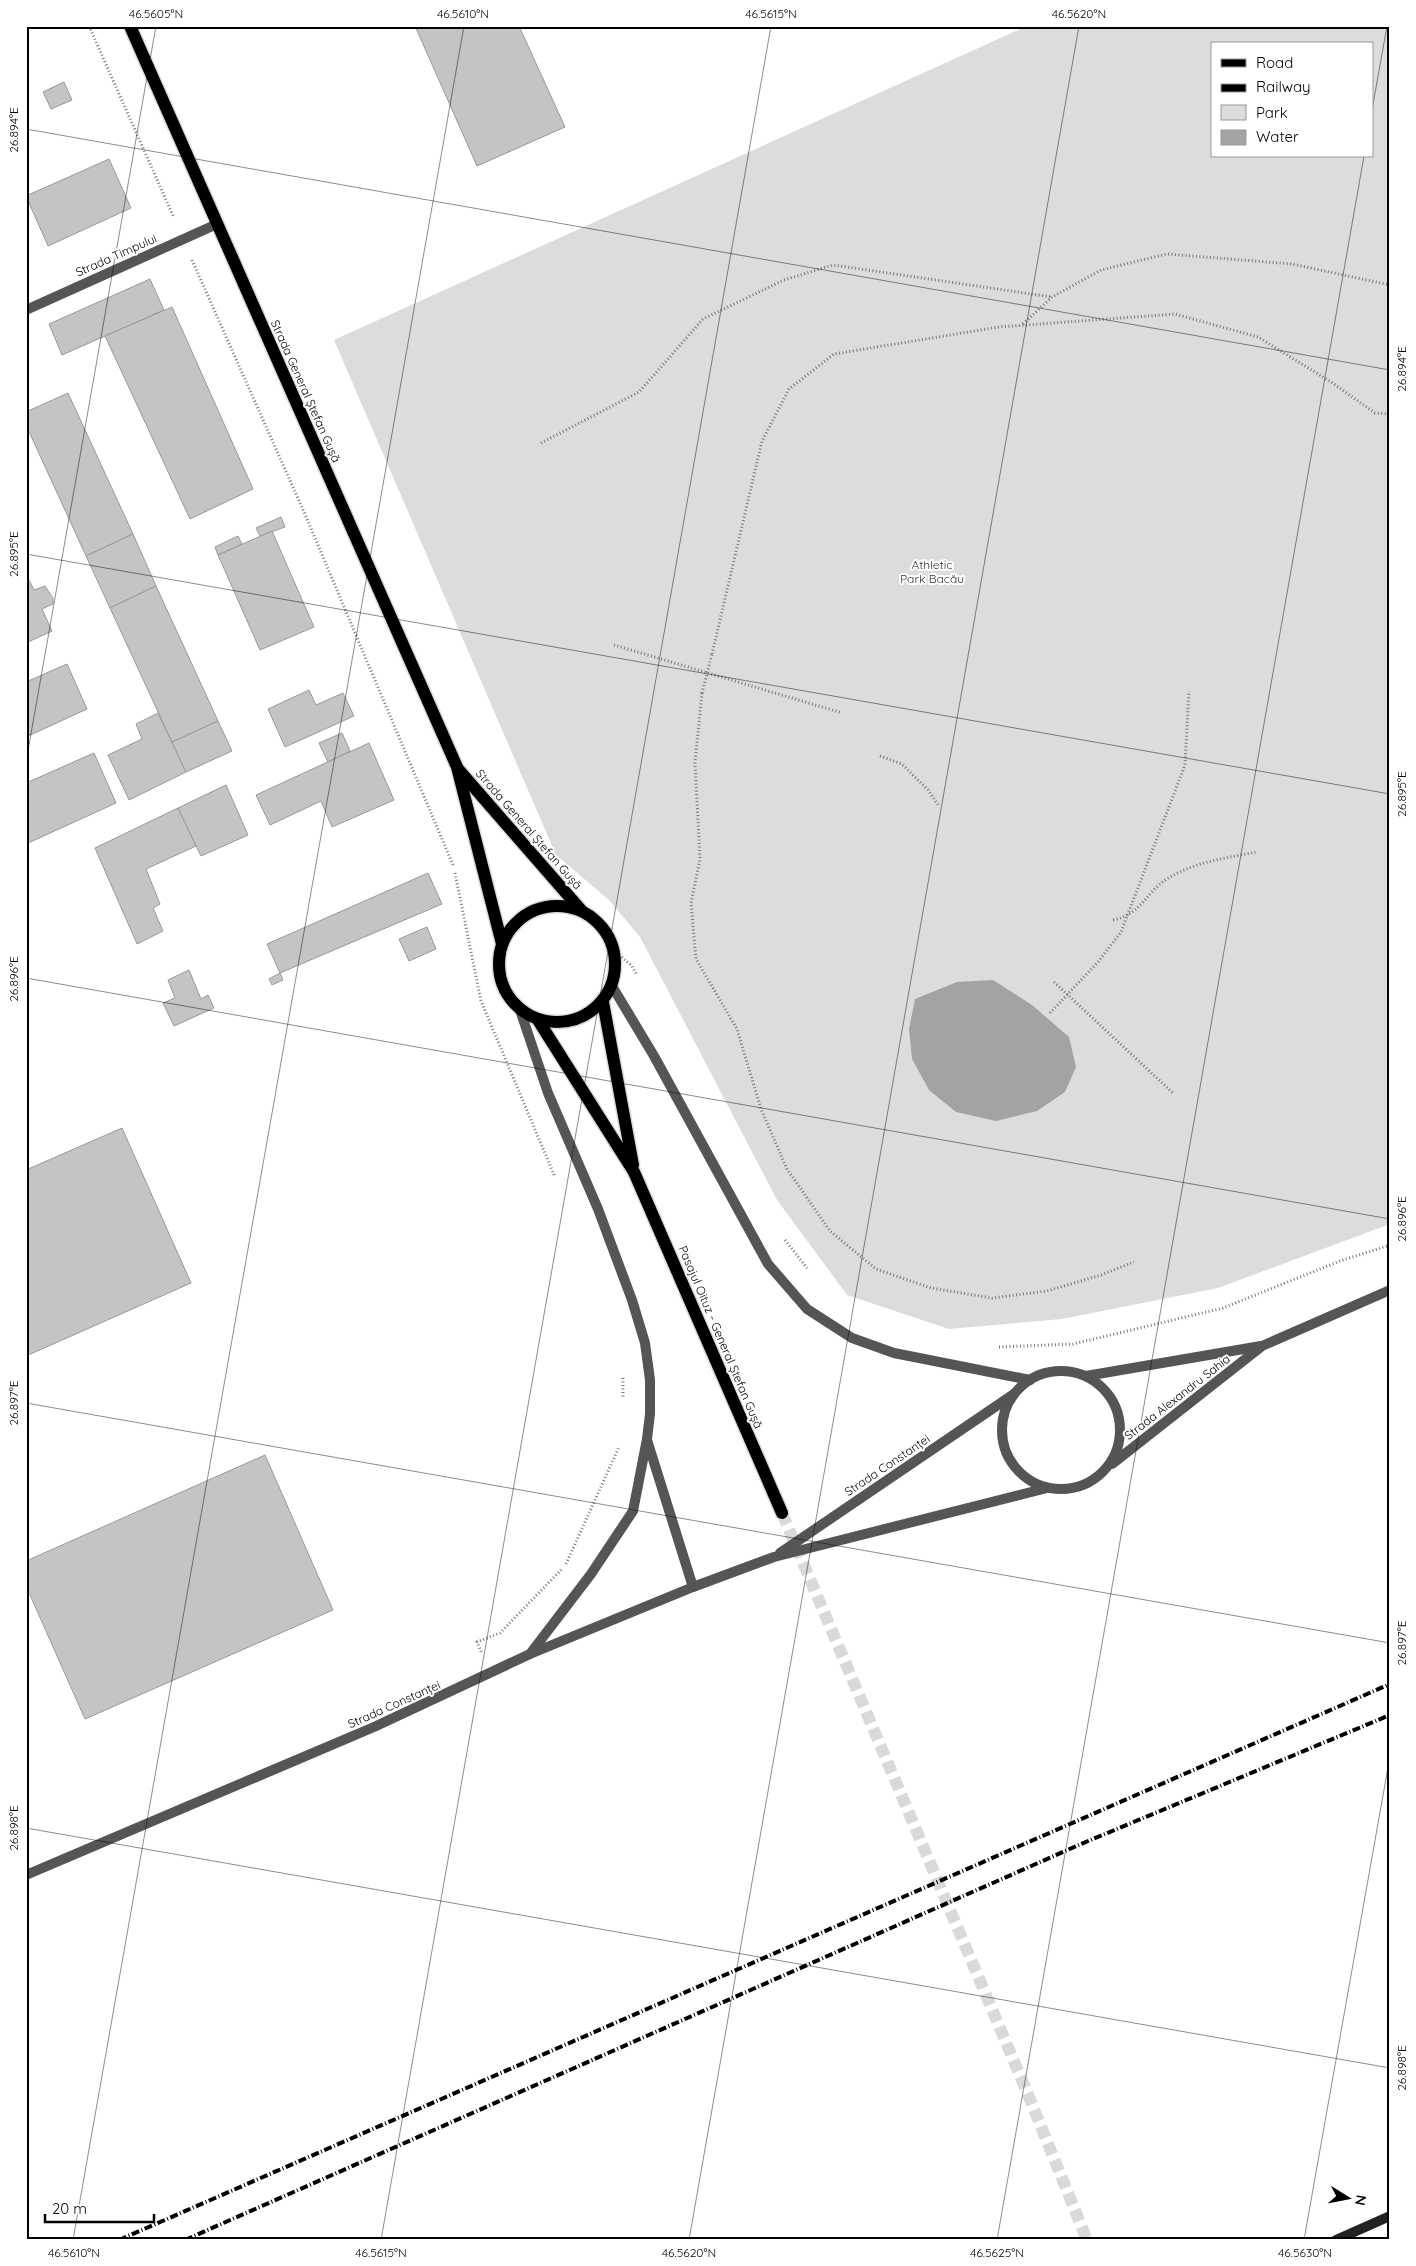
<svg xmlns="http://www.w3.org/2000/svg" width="1416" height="2266" font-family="Quicksand,sans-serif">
  <rect width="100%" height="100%" fill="#fff"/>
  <path fill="#dcdcdc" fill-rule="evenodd" d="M1027 26H1390V1224L1218 1288 1062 1319 949 1329 847 1295 777 1200 640 937 609 900 556 855 334 340ZM1212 44H1372V156H1212Z"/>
  <path fill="#a3a3a3" d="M993 980 1032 1005 1069 1037 1076 1067 1065 1092 1037 1111 996 1121 956 1112 929 1090 912 1059 909 1029 915 999 957 982Z"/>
  <g fill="#c4c4c4" stroke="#999">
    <path d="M415 26H519L565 127 477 166Z"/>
    <path d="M64 82 72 100 51 109 43 92Z"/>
    <path d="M109 159 131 208 48 246 26 196Z"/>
    <path d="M150 279 164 310 62 355 49 324Z"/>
    <path d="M172 307 253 489 190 519 105 336Z"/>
    <path d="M68 393 133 534 86 556 26 425V412Z"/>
    <path d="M281 517 285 527 260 536 256 528Z"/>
    <path d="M272 531 314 627 260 650 218 555Z"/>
    <path d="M133 534 156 586 110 608 86 556Z"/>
    <path d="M238 536 242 544 218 555 215 547Z"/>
    <path d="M26 574 34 590 45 586 53 598V604L42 609 52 631 26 643Z"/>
    <path d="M156 586 218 721 172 742 110 608Z"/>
    <path d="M67 664 87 709 26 737V682Z"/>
    <path d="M309 690 316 705 343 693 354 716 285 747 268 709Z"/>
    <path d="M158 713 186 772 129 800 108 755 142 739 136 724Z"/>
    <path d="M218 721 232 751 186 772 172 742Z"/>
    <path d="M342 733 350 751 328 762 319 743Z"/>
    <path d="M369 743 394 800 332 827 321 801 270 825 256 795Z"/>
    <path d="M94 753 116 803 26 844V783Z"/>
    <path d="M226 785 248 835 201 856 178 808Z"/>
    <path d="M178 808 196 846 146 869 160 904 153 908 163 931 137 944 95 848Z"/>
    <path d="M428 873 442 904 280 973 267 944Z"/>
    <path d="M427 927 436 949 409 961 399 939Z"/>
    <path d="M189 970 201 999 208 995 214 1008 174 1026 163 1003 175 998 168 980Z"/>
    <path d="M280 973 283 980 272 985 269 979Z"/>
    <path d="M122 1128 191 1283 26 1356V1170Z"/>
    <path d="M265 1455 333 1610 85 1719 26 1586V1561Z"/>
  </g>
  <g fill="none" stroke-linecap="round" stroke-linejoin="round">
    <path stroke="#d9d9d9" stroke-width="12" stroke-dasharray="12 6" stroke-linecap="butt" d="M782 1513 1027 2092 1087 2240"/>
    <defs>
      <g id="primary">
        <path d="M130 26 457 767 502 944"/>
        <path d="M458 769 581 910"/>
        <circle cx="557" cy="964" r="58"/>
        <path d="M603 1002 633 1165"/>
        <path d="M538 1020 634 1172 782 1513"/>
      </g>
    </defs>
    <use href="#primary" stroke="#dbdbdb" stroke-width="15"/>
    <g stroke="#777" stroke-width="3" stroke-dasharray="1 2.5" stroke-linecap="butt">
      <path d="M89 26 174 218"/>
      <path d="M192 260 304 512 453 865"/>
      <path d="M1023 324 1052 297 1101 270 1167 254 1292 264 1390 285"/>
      <path d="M541 443 639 392 703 319 784 280 833 265 1052 297"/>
      <path d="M614 645 842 713"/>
      <path d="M712 654 762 441 789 389 834 354 999 327 1175 314 1258 337 1331 382 1375 413 1390 414"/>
      <path d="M702 693 695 763 700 859 691 903 696 959 737 1029 761 1109 787 1169 830 1231 876 1269 931 1288 992 1298 1047 1291 1101 1275 1134 1262"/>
      <path d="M880 756 902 764 928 790 939 806"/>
      <path d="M455 873 481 1001 555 1177"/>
      <path d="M1113 920C1142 914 1145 893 1167 879 1193 862 1227 858 1256 852"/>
      <path d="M614 950 632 966 637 975"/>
      <path d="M1054 982 1174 1094"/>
      <path d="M1050 1013 1098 962 1121 932 1185 765 1189 691"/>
      <path d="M785 1240 807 1268"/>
      <path d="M999 1347 1073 1344 1223 1308 1340 1261 1390 1245"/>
      <path d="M623 1378V1397"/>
      <path d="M566 1564 619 1447"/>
      <path d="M481 1652 477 1642 500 1633 562 1569"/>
    </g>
    <path stroke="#555" stroke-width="10" d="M26 310 217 224"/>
    <g stroke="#555" stroke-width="10">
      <path d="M612 986 654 1056 768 1264 807 1309 852 1338 894 1353 1030 1380"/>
      <path d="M520 1010 548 1093 598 1209 632 1300 645 1343 650 1380V1414L647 1439 633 1511 591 1574 530 1654"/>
      <circle cx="1061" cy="1430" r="59"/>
      <path d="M1086 1376 1261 1346"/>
      <path d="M647 1440 693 1587"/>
      <path d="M1112 1464 1262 1346 1390 1290"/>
      <path d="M780 1553 1014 1394"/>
      <path d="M26 1875 374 1727 530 1654 693 1587 774 1557 1047 1488"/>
    </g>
    <path stroke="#222" stroke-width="10" d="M1336 2240 1390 2216"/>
    <use href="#primary" stroke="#000" stroke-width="12"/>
    <g stroke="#000" stroke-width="4" stroke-dasharray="8 2.5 1 2.5" stroke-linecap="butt">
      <path d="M119 2240 1390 1684"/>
      <path d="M185 2240 1081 1844 1390 1715"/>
    </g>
    <path stroke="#777" stroke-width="3" stroke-dasharray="1 2.5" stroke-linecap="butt" d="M702 693 712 654"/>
  </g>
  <path fill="none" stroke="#000" stroke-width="1" stroke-opacity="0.45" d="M1372 110 1387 26M26 129 1390 370M26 554 1390 794M26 762 156 26M26 978 1390 1219M26 1403 1390 1643M26 1828 1390 2068M73 2240 464 26M381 2240 771 26M689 2240 1079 26M997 2240 1364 156M1304 2240 1390 1756"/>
  <g text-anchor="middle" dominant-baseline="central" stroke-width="4" stroke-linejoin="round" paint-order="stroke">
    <g font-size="12" fill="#000" stroke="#fff">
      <text transform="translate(116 255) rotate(-24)">Strada Timpului</text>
      <text transform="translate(306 391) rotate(66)">Strada General Ștefan Gușă</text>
      <text transform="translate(529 829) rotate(49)">Strada General Ștefan Gușă</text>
      <text transform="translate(721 1337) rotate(67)">Pasajul Oituz - General Ștefan Gușă</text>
      <text transform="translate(1177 1397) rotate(-38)">Strada Alexandru Sahia</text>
      <text transform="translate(887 1465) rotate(-34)">Strada Constanței</text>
      <text transform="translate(394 1704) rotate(-24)">Strada Constanței</text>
    </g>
    <g font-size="12" fill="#333" stroke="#fff">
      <text x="932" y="564">Athletic<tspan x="932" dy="14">Park Bacău</tspan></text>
    </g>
  </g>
  <rect width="1416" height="2266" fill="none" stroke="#ffffff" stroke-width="55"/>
  <rect x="1211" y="42" width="162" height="115" fill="#ffffff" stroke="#999999"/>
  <rect x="1221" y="59" width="25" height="8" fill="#000000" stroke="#999999"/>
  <text x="1256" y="68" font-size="15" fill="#000000">Road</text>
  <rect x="1221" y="84" width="25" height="8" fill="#000000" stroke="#999999"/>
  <text x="1256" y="92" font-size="15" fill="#000000">Railway</text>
  <rect x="1221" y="105" width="25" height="15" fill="#dcdcdc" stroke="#999999"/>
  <text x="1256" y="118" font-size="15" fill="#000000">Park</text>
  <rect x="1221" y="130" width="25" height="15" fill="#a3a3a3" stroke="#999999"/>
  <text x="1256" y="142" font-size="15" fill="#000000">Water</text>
  <g transform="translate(1348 2198) rotate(100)" stroke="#ffffff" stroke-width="4" paint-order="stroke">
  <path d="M0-4L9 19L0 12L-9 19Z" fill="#000000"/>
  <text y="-8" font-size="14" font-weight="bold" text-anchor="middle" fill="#000000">N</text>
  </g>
  <path d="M45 2214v8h109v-8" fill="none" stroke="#000000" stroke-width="2.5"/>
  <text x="52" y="2214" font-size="15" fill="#000000" stroke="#ffffff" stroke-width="4" paint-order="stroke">20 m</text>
  <rect x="28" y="28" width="1360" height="2210" fill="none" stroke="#000" stroke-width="2"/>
  <g font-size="12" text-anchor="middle" fill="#000">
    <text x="156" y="18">46.5605°N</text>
    <text x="463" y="18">46.5610°N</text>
    <text x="771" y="18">46.5615°N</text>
    <text x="1079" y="18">46.5620°N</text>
    <text transform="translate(14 130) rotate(-90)" y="4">26.894°E</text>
    <text transform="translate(1402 369) rotate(-90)" y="4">26.894°E</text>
    <text transform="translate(14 554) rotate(-90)" y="4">26.895°E</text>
    <text transform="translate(1402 794) rotate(-90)" y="4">26.895°E</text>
    <text transform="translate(14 979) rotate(-90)" y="4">26.896°E</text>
    <text transform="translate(1402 1219) rotate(-90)" y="4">26.896°E</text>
    <text transform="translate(14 1403) rotate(-90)" y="4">26.897°E</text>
    <text transform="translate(1402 1643) rotate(-90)" y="4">26.897°E</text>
    <text transform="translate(14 1828) rotate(-90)" y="4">26.898°E</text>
    <text transform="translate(1402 2068) rotate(-90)" y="4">26.898°E</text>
    <text x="74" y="2257">46.5610°N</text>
    <text x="381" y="2257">46.5615°N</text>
    <text x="689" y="2257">46.5620°N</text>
    <text x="997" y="2257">46.5625°N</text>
    <text x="1305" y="2257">46.5630°N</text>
  </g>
</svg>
